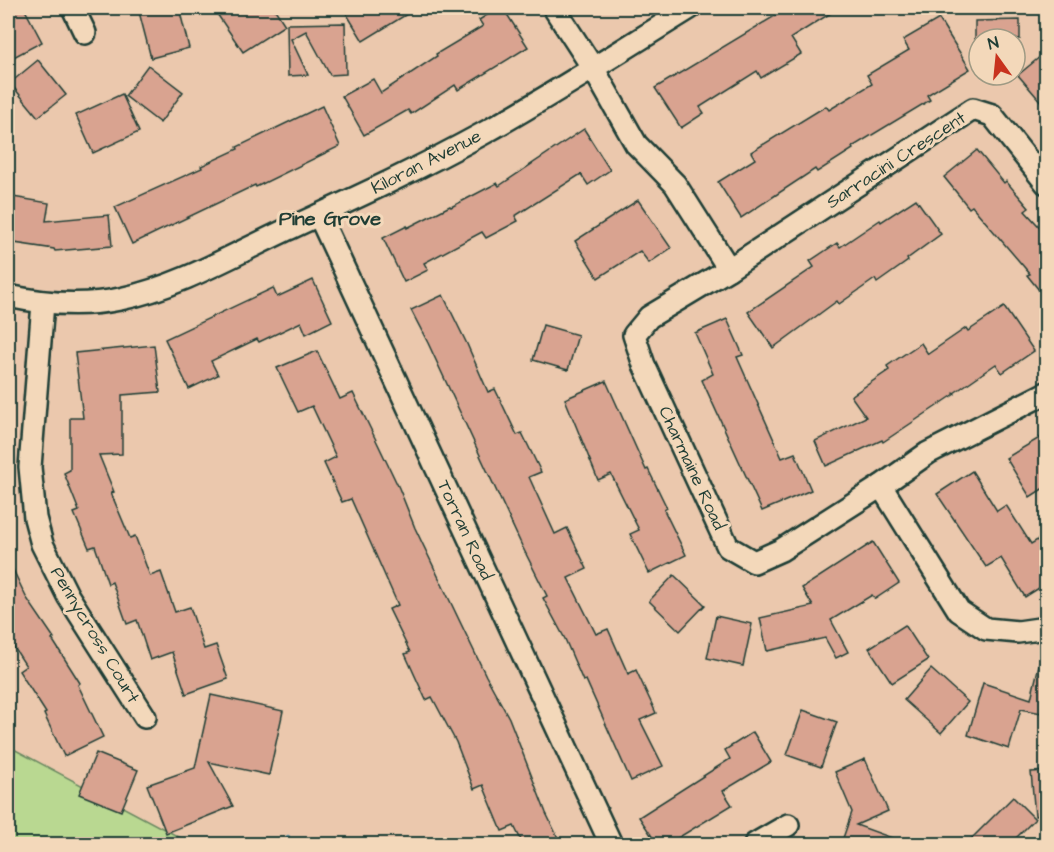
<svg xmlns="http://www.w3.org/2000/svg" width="1054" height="852" font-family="'Architects Daughter',sans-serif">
  <rect width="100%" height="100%" fill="#ebc8ad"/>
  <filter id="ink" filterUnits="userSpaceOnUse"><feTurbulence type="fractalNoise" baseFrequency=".0167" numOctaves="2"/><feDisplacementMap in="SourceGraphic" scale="12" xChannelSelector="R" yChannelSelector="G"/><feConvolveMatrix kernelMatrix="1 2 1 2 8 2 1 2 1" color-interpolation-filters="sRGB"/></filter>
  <g filter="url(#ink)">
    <path fill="#b9d891" stroke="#6c8a62" stroke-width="1.5" d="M8 746 192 844H8Z"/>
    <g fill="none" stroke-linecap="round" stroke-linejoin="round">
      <path stroke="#5a8f9c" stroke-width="4.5" d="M288 837 289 844"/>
    </g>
    <g fill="#d9a390" stroke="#1f3d34" stroke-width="1.5">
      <path d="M8 8H24L42 42 8 60Z"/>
      <path d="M138 8H179L189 48 151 58Z"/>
      <path d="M213 8H274L285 25 243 52Z"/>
      <path d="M343 8H417L363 41Z"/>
      <path d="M498 8H503L528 47 458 90 455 85 411 114 408 110 364 135 342 96 373 79 381 93 437 56 436 54 483 26 479 20Z"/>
      <path d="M788 8H839L791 38 801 54 761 78 757 71 700 107 704 113 681 128 655 88Z"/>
      <path d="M939 19 970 69 927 95 930 100 852 147 853 149 817 172 815 169 741 218 718 182 755 159 751 152 826 106 829 110 872 84 867 75 909 50 903 40Z"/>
      <path d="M1020 20V39H975V21Z"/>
      <path d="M345 23 346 74 330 75 306 31 291 39 308 75 288 76 287 24Z"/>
      <path d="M1047 51V109L1018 75Z"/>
      <path d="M38 60 66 95 38 117 10 83Z"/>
      <path d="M148 65 183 92 160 123 125 96Z"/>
      <path d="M122 94 139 132 93 153 76 115Z"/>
      <path d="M322 106 340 146 256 187 255 185 132 244 115 207 202 168 201 166 238 149 237 147Z"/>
      <path d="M584 129 610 170 588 185 581 174 515 216 518 221 486 238 482 232 424 263 428 270 404 282 383 238 407 226V228L450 206 451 207 497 183 499 186Z"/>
      <path d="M977 150 1004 183 1006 181 1029 208 1025 211 1047 235V300L1027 275 1030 274 972 206 969 208 944 177Z"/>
      <path d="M13 197 49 203 46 221 109 215 112 246 55 251 54 249 8 242Z"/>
      <path d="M916 199 941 234 907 259 908 261 877 283 875 279 839 304 837 301 773 348 748 312 814 267 810 261 837 243 840 247 880 220 881 222Z"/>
      <path d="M638 200 671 248 649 263 640 251 598 278 575 241Z"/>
      <path d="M313 280 332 321 306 334 301 322 259 342 257 339 211 361 218 375 189 389 165 339 273 288 277 297Z"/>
      <path d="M443 295 467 344 488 392 495 389 517 435 522 433 541 472 529 477 555 534 567 528 587 569 568 578 596 634 608 629 628 674 636 670 656 713 640 720 663 766 631 781 586 680 583 681 565 639 543 598 547 596 522 546 428 343 411 310Z"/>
      <path d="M1004 307 1034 351 1002 373 996 364 954 393 955 394 883 442 882 440 826 466 815 441 866 417 851 396 889 370 887 366 921 343 928 354 966 328 968 331Z"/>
      <path d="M727 319 743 355 737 357 782 458 795 453 811 490 762 511 702 380 713 374 695 333Z"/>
      <path d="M543 325 578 335 568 370 533 360Z"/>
      <path d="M154 345 160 392 122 395V454L99 455 114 492 111 493 130 538 135 536 150 576 161 572 175 612 190 607 204 649 216 645 228 679 186 694 172 652 150 660 137 620 127 624 112 582 108 584 95 546 89 548 74 513 79 511 64 473 70 470V418H83L75 353Z"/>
      <path d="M317 351 340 399 353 393 376 440 399 488 415 528 486 676 509 718 546 813 561 844H523L514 826 502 831 483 785 474 789 456 742 432 697 426 700 405 654 410 652 389 609 398 605 351 499 342 502 324 463 336 457 312 406 298 412 277 368Z"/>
      <path d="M606 381 646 470 648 469 667 508 664 510 686 555 649 573 630 534 639 530 611 474 598 480 565 399Z"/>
      <path d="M1041 437 1047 446V486L1030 497 1006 458Z"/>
      <path d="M972 471 997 511 1006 505 1031 544 1047 534V583L1025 597 1001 558 986 567 937 494Z"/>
      <path d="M873 542 899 583 875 599 872 595 831 620 848 652 836 658 825 638 767 651 760 618 813 606 802 588Z"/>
      <path d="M8 559 26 597 54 638 52 639 80 683 78 685 103 737 64 756 44 714 46 713 19 671 26 666 8 638Z"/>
      <path d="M674 575 705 605 680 631 649 601Z"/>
      <path d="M716 616 752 624 743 666 707 658Z"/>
      <path d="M905 625 928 660 892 683 869 648Z"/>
      <path d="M1042 652 1047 653V714L1021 709 1009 749 968 735 983 683 1031 699Z"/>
      <path d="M931 669 968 702 941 733 904 700Z"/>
      <path d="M211 695 283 711 269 775 209 762 233 806 166 833 147 785 195 768Z"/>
      <path d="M803 710 837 722 821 767 787 755Z"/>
      <path d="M753 732 771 762 723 791 732 805 668 844H657L639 817 730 759 725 750Z"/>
      <path d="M96 753 138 770 121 811 79 794Z"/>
      <path d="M865 759 888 811 856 825 906 843 905 844H841L852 812 835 772Z"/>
      <path d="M1047 771V815L1035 816 1031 772Z"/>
      <path d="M1013 797 1035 819 1010 844H966Z"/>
    </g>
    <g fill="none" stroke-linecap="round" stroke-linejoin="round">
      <defs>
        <g id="minor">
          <path d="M73 8 85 33"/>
          <path d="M554 8 593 68 636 144 675 184 729 269 649 317 634 335 644 365 728 547 754 562 781 550 881 486 959 611 986 629 1018 632 1046 628"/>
          <path d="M319 215 611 844"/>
          <path d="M729 269 973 109 992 115 1046 183"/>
          <path d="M8 296C45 304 82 307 120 299 178 287 231 256 284 231 351 200 419 169 484 133 554 94 622 50 690 8"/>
          <path d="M43 303 30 467 35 518 42 544 68 596 145 717"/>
          <path d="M881 486 928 453 1046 393"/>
          <path d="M755 844 788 825"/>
        </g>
      </defs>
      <use href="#minor" stroke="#1f3d34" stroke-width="26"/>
      <use href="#minor" stroke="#f3d8ba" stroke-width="21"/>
    </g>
  </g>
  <g text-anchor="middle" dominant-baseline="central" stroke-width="6" stroke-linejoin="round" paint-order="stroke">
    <g font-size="18" fill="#1f3d34" stroke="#f3d8ba">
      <text transform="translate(896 160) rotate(-33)">Sarracini Crescent</text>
      <text transform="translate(426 162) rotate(-27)">Kiloran Avenue</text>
      <text transform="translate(692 468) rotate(65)">Charmaine Road</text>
      <text transform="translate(465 530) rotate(65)">Torran Road</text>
      <text transform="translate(95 635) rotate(59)">Pennycross Court</text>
    </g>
    <g font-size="20" font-weight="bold" fill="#1f3d34" stroke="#f3d8ba">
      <text x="330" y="219">Pine Grove</text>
    </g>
  </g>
  <rect width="1054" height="852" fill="none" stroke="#f3d8ba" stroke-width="30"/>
  <rect x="15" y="15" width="1024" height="822" fill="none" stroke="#1f3d34" stroke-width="2" filter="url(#ink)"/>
  <g transform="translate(997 57) rotate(345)"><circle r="28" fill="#f3d8ba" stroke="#9e9a84" stroke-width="1.5"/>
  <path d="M0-4.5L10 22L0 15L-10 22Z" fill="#c8321e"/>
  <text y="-9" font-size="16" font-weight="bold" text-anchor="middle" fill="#1f3d34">N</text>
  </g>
</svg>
